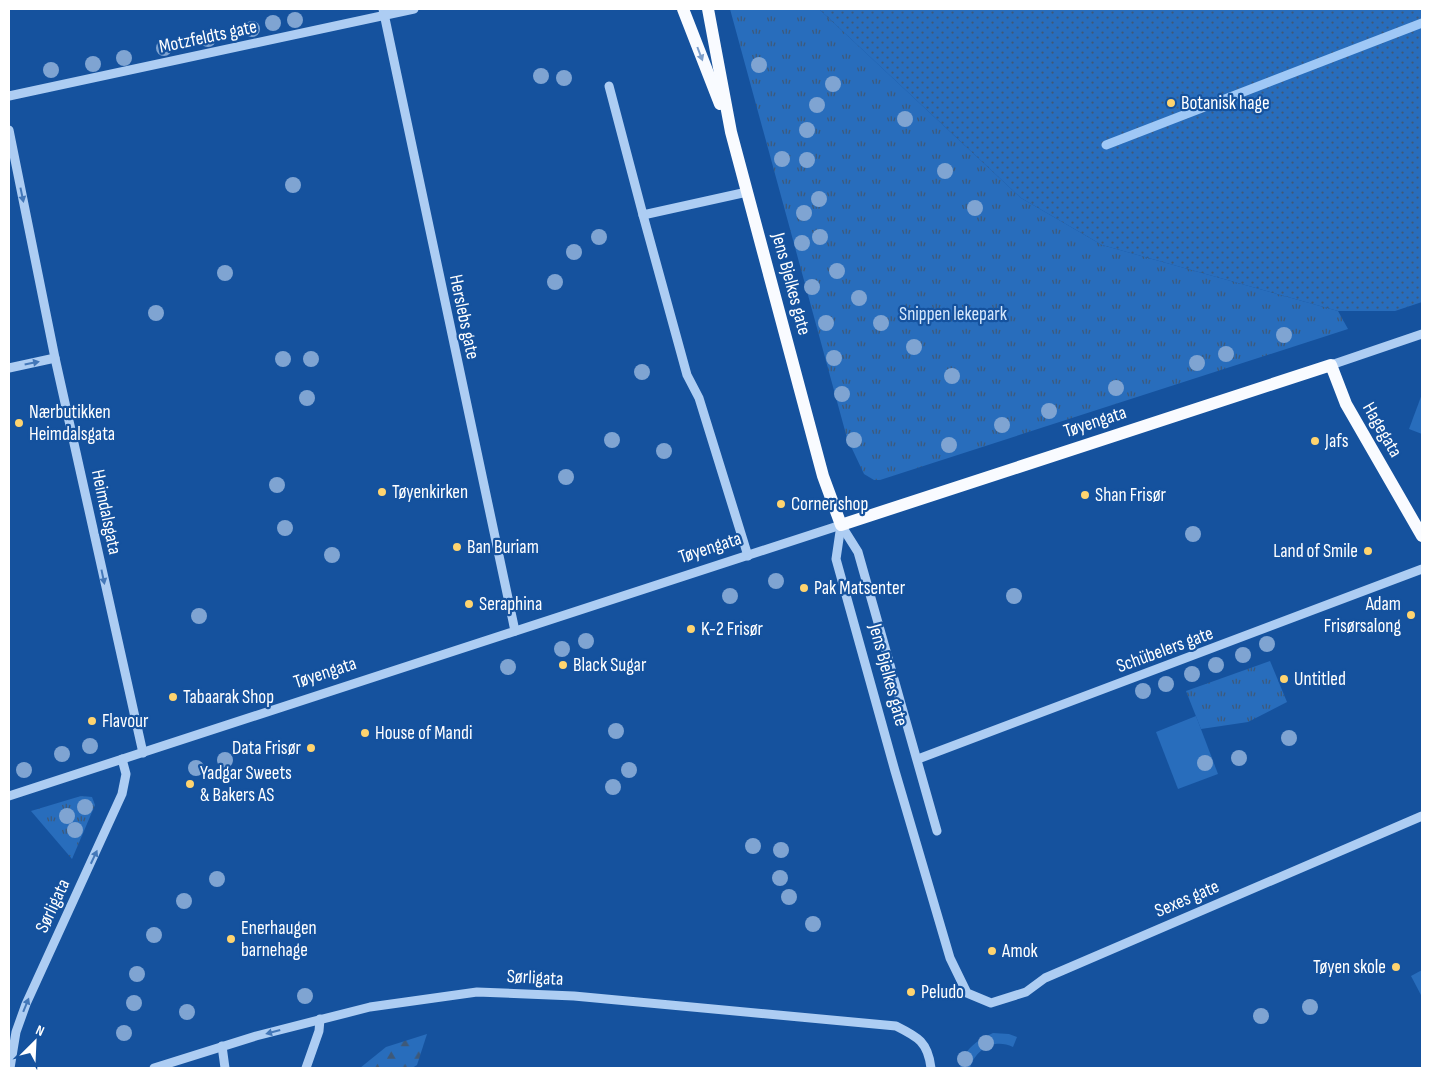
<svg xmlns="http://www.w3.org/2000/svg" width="1431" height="1077" font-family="'Sofia Sans Condensed',sans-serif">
  <defs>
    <pattern id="forest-firs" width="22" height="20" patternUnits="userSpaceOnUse" patternTransform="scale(1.25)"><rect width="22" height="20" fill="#286dbc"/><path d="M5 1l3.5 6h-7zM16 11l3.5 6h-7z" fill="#3e5979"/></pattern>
    <pattern id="park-tufts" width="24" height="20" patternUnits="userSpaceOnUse" patternTransform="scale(1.25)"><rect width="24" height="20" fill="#286dbc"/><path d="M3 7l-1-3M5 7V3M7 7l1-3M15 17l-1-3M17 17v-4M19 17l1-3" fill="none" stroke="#3e5979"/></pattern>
    <pattern id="garden-dots" width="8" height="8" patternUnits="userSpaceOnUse" patternTransform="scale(1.25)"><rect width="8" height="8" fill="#286dbc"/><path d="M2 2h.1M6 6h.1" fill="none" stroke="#3e5979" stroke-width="1.8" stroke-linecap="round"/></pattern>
  </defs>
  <rect width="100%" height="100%" fill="#15529e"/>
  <g fill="#286dbc">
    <path d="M1422 394V434L1409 429Z"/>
    <path d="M1196 716 1218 774 1178 789 1156 732Z"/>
    <path d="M1422 970V997L1411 976Z"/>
    <path d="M993 1033 1009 1034 1017 1037 1013 1047C994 1038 976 1049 970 1068H960C964 1049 976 1041 993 1033Z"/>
  </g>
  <path fill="url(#forest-firs)" d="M427 1034 417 1065 412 1068H360L386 1047Z"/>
  <g fill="url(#park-tufts)">
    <path d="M730 9H819L1021 198 1102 245 1338 311 1348 329 880 480H874L864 474 847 438Z"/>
    <path d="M1270 661 1287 702 1248 722 1201 729 1186 691Z"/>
    <path d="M81 796 92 797 95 805 72 859 31 811Z"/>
  </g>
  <path fill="url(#garden-dots)" d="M819 9H1422V302L1395 311H1338L1102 245 1021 198Z"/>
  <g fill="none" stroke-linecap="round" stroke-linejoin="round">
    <path stroke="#9fc8f6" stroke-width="9" d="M1106 145 1422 23"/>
    <g stroke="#adcdf3" stroke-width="9">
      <path d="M383 9 515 631"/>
      <path d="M609 86 643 215 747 192"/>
      <path d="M9 96 414 9"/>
      <path d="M9 130 55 358 143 753"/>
      <path d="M643 215 687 375 699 398 748 556"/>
      <path d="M1331 365 1422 334"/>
      <path d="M9 368 55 358"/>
      <path d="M841 525 836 559 895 771 950 958 967 993 991 1003 1026 992 1045 978 1422 816"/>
      <path d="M841 525 858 552 937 831"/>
      <path d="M918 759 1422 569"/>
      <path d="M9 796 841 525"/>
      <path d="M222 1046 225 1068"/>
      <path d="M10 1068 16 1032 26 1004 122 794 126 774 122 759"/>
      <path d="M154 1068 256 1036 370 1007 477 992 574 996 896 1026C918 1037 928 1042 931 1068"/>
      <path d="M306 1068 319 1031 320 1019"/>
    </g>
    <g stroke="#f9fbff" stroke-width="12">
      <path d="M683 9 720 104"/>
      <path d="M708 9 731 132 823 476 841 525 1331 365 1346 404 1422 536"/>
    </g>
  </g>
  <g fill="#7fa4d2">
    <circle cx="295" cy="20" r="8"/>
    <circle cx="273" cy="23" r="8"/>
    <circle cx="252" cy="29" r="8"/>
    <circle cx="208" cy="39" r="8"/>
    <circle cx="164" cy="48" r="8"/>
    <circle cx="124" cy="58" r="8"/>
    <circle cx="93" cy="64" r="8"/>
    <circle cx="759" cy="65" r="8"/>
    <circle cx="51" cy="70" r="8"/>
    <circle cx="541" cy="76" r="8"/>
    <circle cx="564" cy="78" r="8"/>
    <circle cx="833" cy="84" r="8"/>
    <circle cx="817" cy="105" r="8"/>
    <circle cx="905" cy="119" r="8"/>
    <circle cx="807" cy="130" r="8"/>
    <circle cx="782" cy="159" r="8"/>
    <circle cx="807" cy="160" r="8"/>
    <circle cx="945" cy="171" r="8"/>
    <circle cx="293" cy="185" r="8"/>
    <circle cx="819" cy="199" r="8"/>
    <circle cx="975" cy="208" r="8"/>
    <circle cx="804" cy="213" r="8"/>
    <circle cx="599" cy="237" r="8"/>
    <circle cx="820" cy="237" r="8"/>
    <circle cx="802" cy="243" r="8"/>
    <circle cx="574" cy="252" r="8"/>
    <circle cx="837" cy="271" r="8"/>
    <circle cx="225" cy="273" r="8"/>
    <circle cx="555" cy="282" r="8"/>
    <circle cx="812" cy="287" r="8"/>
    <circle cx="859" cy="298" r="8"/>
    <circle cx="156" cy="313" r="8"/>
    <circle cx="826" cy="323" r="8"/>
    <circle cx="881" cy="323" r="8"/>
    <circle cx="1284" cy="335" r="8"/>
    <circle cx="914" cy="347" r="8"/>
    <circle cx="1226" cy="354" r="8"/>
    <circle cx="834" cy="358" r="8"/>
    <circle cx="283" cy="359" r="8"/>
    <circle cx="311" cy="359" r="8"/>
    <circle cx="1197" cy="363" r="8"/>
    <circle cx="642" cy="372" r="8"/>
    <circle cx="952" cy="376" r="8"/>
    <circle cx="1116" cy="388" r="8"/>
    <circle cx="842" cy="394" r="8"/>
    <circle cx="307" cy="398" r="8"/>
    <circle cx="1049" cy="411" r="8"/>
    <circle cx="1002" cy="425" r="8"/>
    <circle cx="612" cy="440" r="8"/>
    <circle cx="854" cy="440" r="8"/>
    <circle cx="949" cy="445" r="8"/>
    <circle cx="664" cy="451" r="8"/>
    <circle cx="566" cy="477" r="8"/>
    <circle cx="277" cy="485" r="8"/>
    <circle cx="285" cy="528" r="8"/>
    <circle cx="1193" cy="534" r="8"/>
    <circle cx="332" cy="555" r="8"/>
    <circle cx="776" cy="581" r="8"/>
    <circle cx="730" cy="596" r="8"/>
    <circle cx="1014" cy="596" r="8"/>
    <circle cx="199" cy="616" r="8"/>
    <circle cx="586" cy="641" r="8"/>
    <circle cx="1267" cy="644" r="8"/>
    <circle cx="562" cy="649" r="8"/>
    <circle cx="1243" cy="655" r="8"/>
    <circle cx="1216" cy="665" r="8"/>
    <circle cx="508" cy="667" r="8"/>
    <circle cx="1192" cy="674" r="8"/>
    <circle cx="1166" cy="684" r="8"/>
    <circle cx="1143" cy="691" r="8"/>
    <circle cx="616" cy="731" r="8"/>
    <circle cx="1289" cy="738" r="8"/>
    <circle cx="90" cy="746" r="8"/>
    <circle cx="62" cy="754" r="8"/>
    <circle cx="1239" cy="758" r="8"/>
    <circle cx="225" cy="760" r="8"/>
    <circle cx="1205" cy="763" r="8"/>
    <circle cx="196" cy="768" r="8"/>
    <circle cx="24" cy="770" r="8"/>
    <circle cx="629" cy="770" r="8"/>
    <circle cx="613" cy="787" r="8"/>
    <circle cx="85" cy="807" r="8"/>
    <circle cx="67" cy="816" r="8"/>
    <circle cx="75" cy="830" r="8"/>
    <circle cx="753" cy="846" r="8"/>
    <circle cx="781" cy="850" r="8"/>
    <circle cx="780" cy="878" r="8"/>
    <circle cx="217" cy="879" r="8"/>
    <circle cx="789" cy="897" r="8"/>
    <circle cx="184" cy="901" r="8"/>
    <circle cx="813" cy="924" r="8"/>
    <circle cx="154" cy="935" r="8"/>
    <circle cx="137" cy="974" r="8"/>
    <circle cx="305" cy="996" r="8"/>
    <circle cx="134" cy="1003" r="8"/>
    <circle cx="1310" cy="1007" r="8"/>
    <circle cx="187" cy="1012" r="8"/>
    <circle cx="1261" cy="1016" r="8"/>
    <circle cx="124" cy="1033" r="8"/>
    <circle cx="986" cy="1043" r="8"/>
    <circle cx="965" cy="1059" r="8"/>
  </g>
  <defs><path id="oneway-solid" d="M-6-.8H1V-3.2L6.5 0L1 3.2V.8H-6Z" transform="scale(1.25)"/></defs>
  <use fill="#7c9eca" href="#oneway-solid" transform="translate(700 54) rotate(69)"/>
  <g fill="#4377b8">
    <use href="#oneway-solid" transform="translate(22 195) rotate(78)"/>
    <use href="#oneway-solid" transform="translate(32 363) rotate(-11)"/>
    <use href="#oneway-solid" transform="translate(103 577) rotate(78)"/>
    <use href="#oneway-solid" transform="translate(94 857) rotate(-65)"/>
    <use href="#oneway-solid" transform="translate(26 1005) rotate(-68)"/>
    <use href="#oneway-solid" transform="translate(273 1032) rotate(165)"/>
  </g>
  <g fill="#ffd46f" stroke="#15529e" stroke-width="2">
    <circle cx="1171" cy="103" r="5"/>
    <circle cx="19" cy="423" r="5"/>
    <circle cx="1315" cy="441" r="5"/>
    <circle cx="382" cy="492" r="5"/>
    <circle cx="1085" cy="495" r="5"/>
    <circle cx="781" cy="504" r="5"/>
    <circle cx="457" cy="547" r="5"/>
    <circle cx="1368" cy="551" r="5"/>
    <circle cx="804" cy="588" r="5"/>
    <circle cx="469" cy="604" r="5"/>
    <circle cx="1411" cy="615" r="5"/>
    <circle cx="691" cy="629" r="5"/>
    <circle cx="563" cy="665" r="5"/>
    <circle cx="1284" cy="679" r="5"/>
    <circle cx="173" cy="697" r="5"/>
    <circle cx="92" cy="721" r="5"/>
    <circle cx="365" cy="733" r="5"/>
    <circle cx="311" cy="748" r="5"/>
    <circle cx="190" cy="784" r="5"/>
    <circle cx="231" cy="939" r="5"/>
    <circle cx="992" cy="951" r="5"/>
    <circle cx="1396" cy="967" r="5"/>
    <circle cx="911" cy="992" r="5"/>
  </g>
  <g text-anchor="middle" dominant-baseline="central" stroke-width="4.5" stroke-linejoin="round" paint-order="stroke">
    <g font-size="19" fill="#fff" stroke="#15529e">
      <text transform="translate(208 37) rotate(-12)">Motzfeldts gate</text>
      <text transform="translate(791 284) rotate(75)">Jens Bjelkes gate</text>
      <text transform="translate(464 317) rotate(78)">Herslebs gate</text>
      <text transform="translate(1095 422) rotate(-18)">Tøyengata</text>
      <text transform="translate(1382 430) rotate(60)">Hagegata</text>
      <text transform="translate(106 512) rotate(78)">Heimdalsgata</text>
      <text transform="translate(710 548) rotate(-18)">Tøyengata</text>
      <text transform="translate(1165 650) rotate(-20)">Schübelers gate</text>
      <text transform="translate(325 673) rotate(-18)">Tøyengata</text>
      <text transform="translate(888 675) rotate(75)">Jens Bjelkes gate</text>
      <text transform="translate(1187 899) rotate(-23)">Sexes gate</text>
      <text transform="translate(53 906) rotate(-65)">Sørligata</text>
      <text transform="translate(535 978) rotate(3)">Sørligata</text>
    </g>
    <g font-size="19" fill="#fff" stroke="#15529e" text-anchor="start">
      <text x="1181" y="103">Botanisk hage</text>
      <text x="29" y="412">Nærbutikken<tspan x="29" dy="22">Heimdalsgata</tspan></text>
      <text x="1325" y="441">Jafs</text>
      <text x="392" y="492">Tøyenkirken</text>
      <text x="1095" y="495">Shan Frisør</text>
      <text x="791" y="504">Corner shop</text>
      <text x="467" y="547">Ban Buriam</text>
      <text x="1358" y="551" text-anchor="end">Land of Smile</text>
      <text x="814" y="588">Pak Matsenter</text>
      <text x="479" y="604">Seraphina</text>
      <text x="1401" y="604" text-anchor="end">Adam<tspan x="1401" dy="22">Frisørsalong</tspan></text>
      <text x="701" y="629">K-2 Frisør</text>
      <text x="573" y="665">Black Sugar</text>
      <text x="1294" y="679">Untitled</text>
      <text x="183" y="697">Tabaarak Shop</text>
      <text x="102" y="721">Flavour</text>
      <text x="375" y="733">House of Mandi</text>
      <text x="301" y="748" text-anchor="end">Data Frisør</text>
      <text x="200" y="773">Yadgar Sweets<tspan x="200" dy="22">&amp; Bakers AS</tspan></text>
      <text x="241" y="928">Enerhaugen<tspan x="241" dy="22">barnehage</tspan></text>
      <text x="1002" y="951">Amok</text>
      <text x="1386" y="967" text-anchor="end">Tøyen skole</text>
      <text x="921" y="992">Peludo</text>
    </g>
    <g font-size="19" fill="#d5e8fd" stroke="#15529e">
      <text x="953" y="314">Snippen lekepark</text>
    </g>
  </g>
  <rect width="1431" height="1077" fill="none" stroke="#ffffff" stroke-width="20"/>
  <g transform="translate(35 1042) rotate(24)" stroke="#15529e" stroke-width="4" paint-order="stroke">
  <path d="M0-4L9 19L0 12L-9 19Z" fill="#ffffff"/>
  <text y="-8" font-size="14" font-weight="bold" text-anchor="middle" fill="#ffffff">N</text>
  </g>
</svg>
